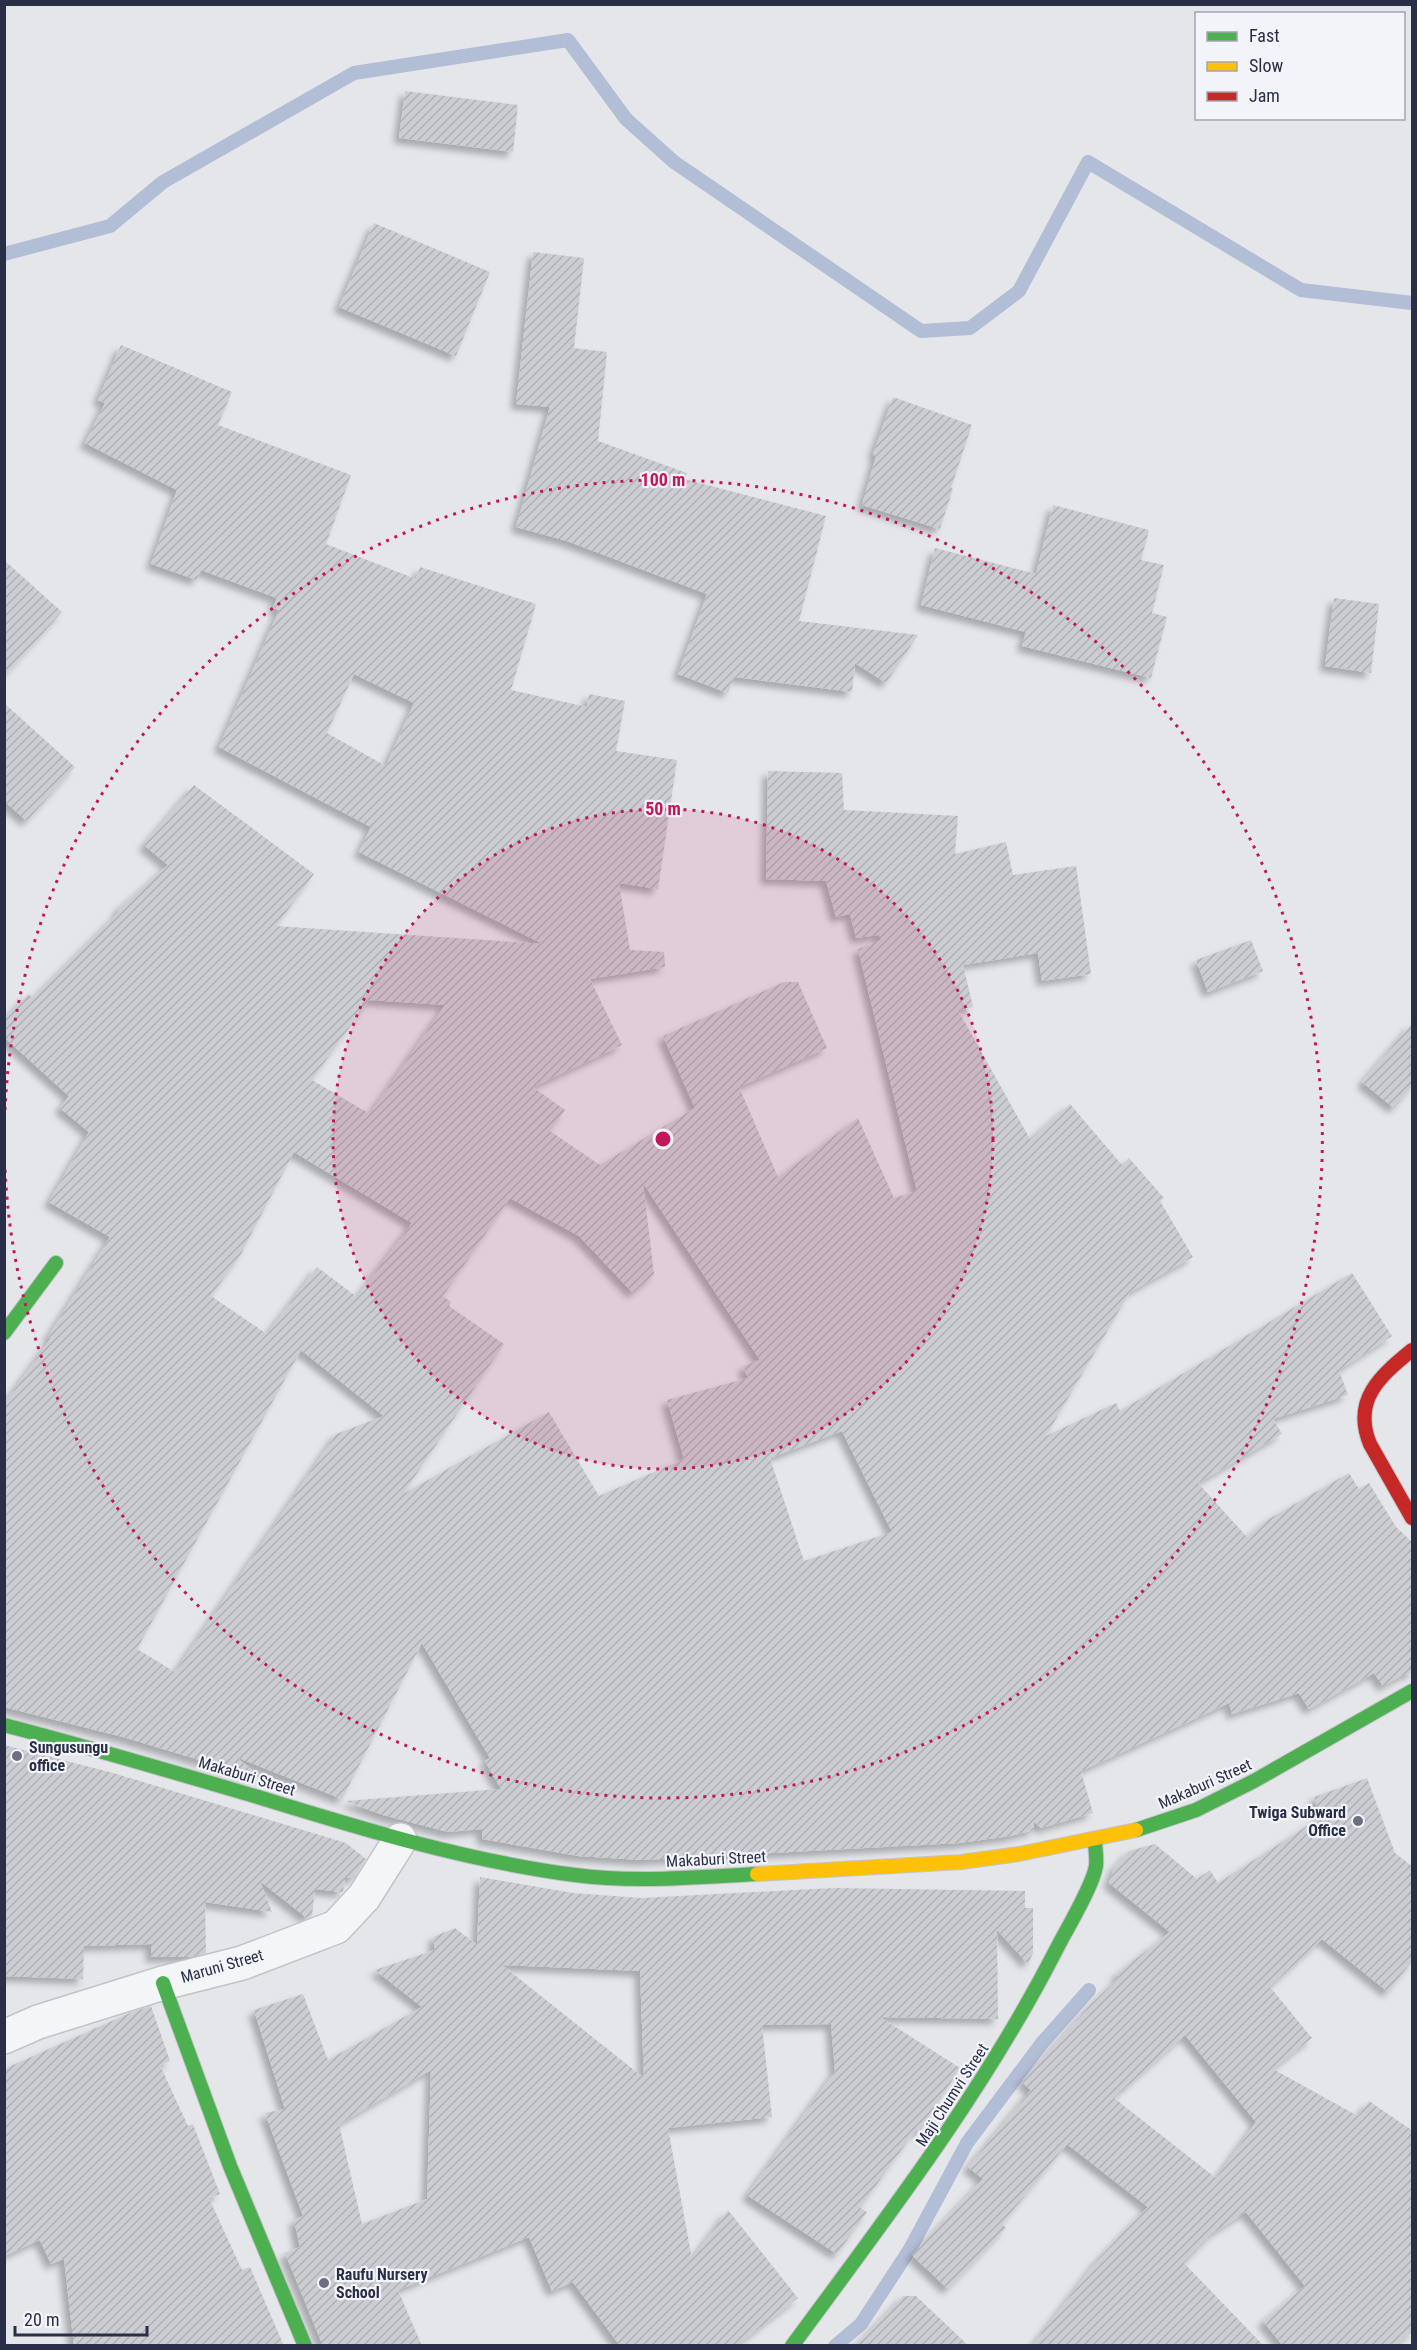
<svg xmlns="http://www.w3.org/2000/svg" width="1417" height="2350" font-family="'Roboto Condensed',sans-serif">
  <defs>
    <pattern id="building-hatch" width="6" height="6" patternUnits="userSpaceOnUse" patternTransform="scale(1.5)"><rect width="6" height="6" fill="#cccdd2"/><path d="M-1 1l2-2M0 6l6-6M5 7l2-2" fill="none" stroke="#afb0b6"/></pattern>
    <filter id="shadow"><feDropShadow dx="-5.5" dy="5.5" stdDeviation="3" flood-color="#0004"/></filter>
  </defs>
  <rect width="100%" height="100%" fill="#e5e6ea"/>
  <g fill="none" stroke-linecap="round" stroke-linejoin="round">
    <g stroke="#b2bdd6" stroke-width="14">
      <path d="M4 254 110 226 163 182 354 73 568 40 626 119 674 162 921 331 970 328 1019 291 1088 162 1301 290 1412 303"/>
      <path d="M835 2346 861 2324 910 2249 967 2143 1042 2043 1089 1990"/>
    </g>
  </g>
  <g fill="url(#building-hatch)" fill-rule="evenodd" filter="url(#shadow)">
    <path d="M405 91 518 105 513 152 399 138Z"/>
    <path d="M374 223 490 272 456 356 339 307Z"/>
    <path d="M533 252 584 258 574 348 607 352 598 441 687 473 684 479 826 516 799 621 918 635 886 683 855 663 852 692 734 677 728 693 678 674 707 594 567 541 516 527 550 407 516 404Z"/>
    <path d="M121 345 232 392 218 425 351 475 326 544 416 579 420 567 536 604 511 690 587 707 589 694 625 701 616 751 677 760 658 889 619 883 630 950 664 952 665 967 590 979 622 1045 533 1087 565 1110 550 1131 600 1165 695 1108 663 1036 784 982H798L827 1048 739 1087 778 1177 858 1118 894 1198 917 1191 858 949 881 940 879 935 856 938 850 914 836 917 826 881 766 879 768 771 842 773 844 810 958 816 955 854 1006 842 1013 875 1076 866 1091 974 1042 981 1038 953 963 965 973 1007 958 1010 1030 1139 1070 1104 1122 1165 1129 1158 1164 1198 1160 1201 1193 1257 1130 1292 1046 1436 1116 1403 1120 1411 1352 1273 1392 1336 1339 1370 1348 1395 1273 1419 1282 1434 1198 1483 1247 1537 1267 1520 1349 1473 1359 1489 1369 1483 1396 1527 1413 1543V1672L1403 1675 1383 1686 1374 1673 1309 1709 1299 1693 1232 1714 1229 1703 1081 1771 1093 1813 1041 1828 1034 1822V1830L1010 1836 959 1843 642 1860 578 1856 482 1839V1829L448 1832 383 1815 345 1801 501 1789 485 1761 490 1758 422 1643 342 1799 236 1757 263 1779 123 1737 4 1707V1404L51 1338 48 1337 110 1237 49 1202 89 1132 60 1108 69 1096 4 1037V1020L28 994 33 998 119 912 117 910 168 865 144 845 194 785 314 874 276 926 543 944 359 852 371 827 219 747 279 610 273 608 277 598 201 570 197 580 151 564 177 490 85 443 105 403 98 400ZM354 674 414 703 386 766 327 733ZM369 1000 445 1005 370 1114 312 1080ZM294 1152 412 1223 357 1297 317 1267 267 1334 211 1296 240 1256ZM643 1183 760 1360 743 1366 748 1378 667 1400 684 1459 599 1496 549 1412 403 1494 504 1344 449 1306 451 1302 443 1296 510 1198 579 1236 633 1293 654 1274ZM301 1350 384 1416 336 1434 175 1672 137 1649ZM842 1431 892 1532 804 1561 770 1458Z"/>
    <path d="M893 397 972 425 951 488 953 489 940 529 862 505 876 456 873 454Z"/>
    <path d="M1053 505 1149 530 1141 560 1164 565 1152 613 1167 617 1151 678 1022 646 1026 632 921 605 935 548 1036 574Z"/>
    <path d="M4 560 62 612 4 676Z"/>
    <path d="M1334 598 1379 604 1371 673 1325 666Z"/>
    <path d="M4 703 75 767 27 821 4 801Z"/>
    <path d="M1251 940 1263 971 1208 992 1196 960Z"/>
    <path d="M1413 1022V1085L1394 1108 1362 1082Z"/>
    <path d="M4 1745 113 1773 346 1843 366 1859 354 1878H345L343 1892 315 1889 312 1916 307 1918 260 1881 272 1912 205 1902 206 1953 189 1957H151V1944L84 1946 83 1979 4 1976Z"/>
    <path d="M1367 1778 1395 1853 1413 1867V1960L1388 1992 1322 1939 1270 1987 1312 2038 1273 2069 1358 2116 1369 2101 1413 2131V2331L1394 2346H1283L1263 2321 1305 2286 1246 2212 1213 2233 1184 2263 1264 2346H1032L1098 2259 1148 2207 1067 2144 1002 2224 1006 2228 948 2289 912 2255 983 2179 968 2167 1031 2090 1022 2082 1091 2004 1121 1976H1114L1170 1932 1109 1883 1114 1868 1129 1851 1155 1844 1197 1879 1210 1870 1218 1883 1321 1817 1314 1797ZM1185 2035 1256 2122 1216 2178 1114 2098Z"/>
    <path d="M480 1877 573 1893 641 1898 834 1888 1025 1891V1908H1033V1953L1028 1964 997 1930 998 2019 880 2017 960 2068 920 2131H915L860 2208 867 2212 837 2254 747 2195 835 2071 831 2024 762 2025 772 2117 668 2128 692 2259 728 2210 798 2298 736 2346H620L573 2282 552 2291 529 2237 398 2290 422 2346H323L285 2253 300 2247 294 2220 303 2216 265 2113 285 2109 254 2010 303 1994 328 2060 422 2007 375 1970 435 1950 433 1937 455 1928 477 1945ZM502 1965 640 1971 644 2078ZM431 2070 427 2199 362 2224 339 2124Z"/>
    <path d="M151 2006 170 2061 160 2065 188 2126 193 2124 220 2194 209 2198 242 2270 250 2267 284 2346H74L64 2259 51 2264 40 2240 4 2256V2069L132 2012Z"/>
    <path d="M903 2296H916L969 2346H856Z"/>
  </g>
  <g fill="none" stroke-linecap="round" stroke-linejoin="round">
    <defs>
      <path id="street" d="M4 2037 38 2022 163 1983 242 1963 336 1927 364 1897 400 1840"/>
      <g id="fast">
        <path d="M4 1333 56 1263"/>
        <path d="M4 1725C89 1747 173 1772 258 1797 362 1829 467 1861 575 1875 635 1883 697 1877 757 1874"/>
        <path d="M1136 1830 1196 1810 1254 1781 1412 1691"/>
        <path d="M163 1983 230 2166 305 2346"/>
        <path d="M792 2346C886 2218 982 2094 1055 1952 1065 1932 1093 1886 1096 1866 1097 1858 1095 1848 1095 1839"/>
      </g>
      <path id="slow" d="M757 1874 961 1862 1019 1854 1136 1830"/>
      <path id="jam" d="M1412 1350C1380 1376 1352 1400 1370 1444L1412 1518"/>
    </defs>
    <use href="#street" stroke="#c2c3c8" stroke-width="36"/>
    <use href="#fast" stroke="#c2c3c8" stroke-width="16"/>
    <use href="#slow" stroke="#c2c3c8" stroke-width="16"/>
    <use href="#jam" stroke="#c2c3c8" stroke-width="16"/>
    <use href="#street" stroke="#f4f5f7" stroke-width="33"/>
    <use href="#fast" stroke="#4caf50" stroke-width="14"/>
    <use href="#slow" stroke="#ffc107" stroke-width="14"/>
    <use href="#jam" stroke="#c62828" stroke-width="14"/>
  </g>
  <circle cx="663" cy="1139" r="330" fill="#c2185b" fill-opacity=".12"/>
  <g fill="none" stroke="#c2185b" stroke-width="3" stroke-dasharray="3 6">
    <circle cx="663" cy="1139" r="330"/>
    <path d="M5 1110A659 659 0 1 1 5 1168"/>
  </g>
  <g fill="#6b6f7f" stroke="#f3f4f9" stroke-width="2">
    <circle cx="17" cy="1756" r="6"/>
    <circle cx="1358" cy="1821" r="6"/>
    <circle cx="324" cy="2283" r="6"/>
  </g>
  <g text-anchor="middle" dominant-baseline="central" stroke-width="4.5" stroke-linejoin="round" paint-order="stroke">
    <g font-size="16" font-weight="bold" fill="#292f46" stroke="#f3f4f9" text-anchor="start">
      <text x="29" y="1747">Sungusungu<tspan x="29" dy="18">office</tspan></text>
      <text x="1346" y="1812" text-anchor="end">Twiga Subward<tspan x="1346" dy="18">Office</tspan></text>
      <text x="336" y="2274">Raufu Nursery<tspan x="336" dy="18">School</tspan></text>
    </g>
    <g font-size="16" fill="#292f46" stroke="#f3f4f9">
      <text transform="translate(247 1776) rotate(17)">Makaburi Street</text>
      <text transform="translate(1205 1784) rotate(-24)">Makaburi Street</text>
      <text transform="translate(716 1859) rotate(-3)">Makaburi Street</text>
      <text transform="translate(222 1966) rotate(-16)">Maruni Street</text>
      <text transform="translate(952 2095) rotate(-57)">Maji Chumvi Street</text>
    </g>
  </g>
  <circle cx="663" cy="1139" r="9" fill="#c2185b" stroke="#f3f4f9" stroke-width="3"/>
  <g font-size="18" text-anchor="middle" font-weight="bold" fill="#c2185b" stroke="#f3f4f9" stroke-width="4.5" stroke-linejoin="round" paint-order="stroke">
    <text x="663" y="486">100 m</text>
    <text x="663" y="815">50 m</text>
  </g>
  <rect width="1417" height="2350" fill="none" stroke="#292f46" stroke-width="12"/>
  <rect x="1195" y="12" width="210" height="108" fill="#f3f4f9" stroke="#a2a5b1" stroke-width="1.5"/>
  <rect x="1207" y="32" width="30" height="9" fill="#4caf50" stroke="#a2a5b1" stroke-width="1.5"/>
  <text x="1249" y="42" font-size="18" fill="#292f46">Fast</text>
  <rect x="1207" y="62" width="30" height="9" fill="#ffc107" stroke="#a2a5b1" stroke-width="1.5"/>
  <text x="1249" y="72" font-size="18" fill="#292f46">Slow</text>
  <rect x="1207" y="92" width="30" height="9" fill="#c62828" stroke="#a2a5b1" stroke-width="1.5"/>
  <text x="1249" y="102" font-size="18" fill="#292f46">Jam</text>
  <path d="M15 2326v9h132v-9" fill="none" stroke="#292f46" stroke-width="3"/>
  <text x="24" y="2326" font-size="18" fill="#292f46" stroke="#f3f4f9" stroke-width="4.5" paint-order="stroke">20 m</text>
</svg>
